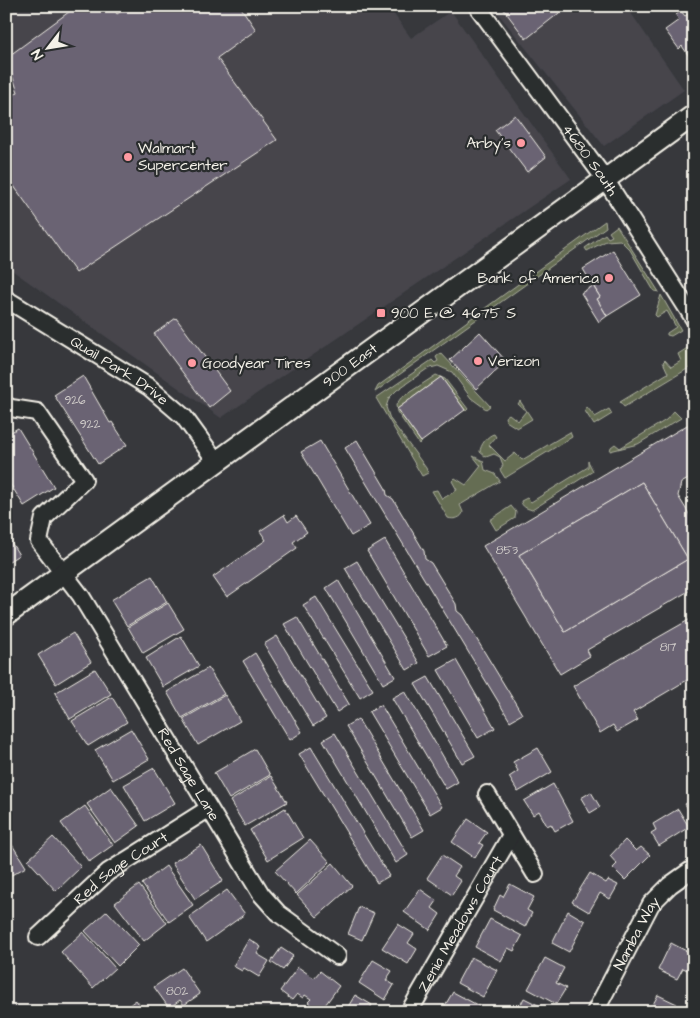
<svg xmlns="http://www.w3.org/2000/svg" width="700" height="1018" font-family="'Architects Daughter',sans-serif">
  <rect width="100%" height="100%" fill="#37383c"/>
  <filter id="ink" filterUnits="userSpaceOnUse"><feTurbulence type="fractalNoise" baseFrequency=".02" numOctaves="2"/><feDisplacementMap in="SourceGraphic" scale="10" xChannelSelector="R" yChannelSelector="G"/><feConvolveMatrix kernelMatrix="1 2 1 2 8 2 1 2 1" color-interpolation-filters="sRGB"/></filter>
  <g filter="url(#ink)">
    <g fill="#46454c">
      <path d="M11 6H388L411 38 451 11 571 179 221 418 6 266V9Z"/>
      <path d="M492 6H626L684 90 604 146Z"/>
    </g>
    <g fill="#656d53" stroke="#acaf9e">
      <path d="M605 221 606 227 375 392 378 386Z"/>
      <path d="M617 226 659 292 654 291 630 250 620 240 606 241 587 251 585 248 605 234 608 238 612 236 609 232Z"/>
      <path d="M661 295 681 330 671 336 667 335V333L676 327 667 311 657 317 655 315Z"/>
      <path d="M689 347 694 349V365L624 407 620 402 668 373 663 362 665 360 671 367 681 361 678 354Z"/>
      <path d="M441 353 490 406 486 409 471 398 452 372 438 366 427 369 397 390 389 398 386 407 390 419 426 468 428 473 422 476 376 398 432 360 435 363 438 361 436 357Z"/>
      <path d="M436 375 445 379 468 409 466 411 441 377 397 409 421 442 419 444 397 412 396 405 401 398Z"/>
      <path d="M520 401 532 419 517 428 506 421 505 417 509 414 518 421 526 411 518 404Z"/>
      <path d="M587 407 595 417 609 409 612 414 594 425 585 411Z"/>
      <path d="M674 411 681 418 638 444 610 451 611 447 615 444 620 448 666 420Z"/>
      <path d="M570 432 572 437 505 478 500 470 503 465 500 457 494 454 486 457 480 452C480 445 488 435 494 434L496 437 489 445 505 461 515 453 522 460Z"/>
      <path d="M473 456 483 461 485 470 495 474 500 481 460 505 463 512C462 518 454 520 448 518L432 491 437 490 442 499 457 490 452 481 455 478 466 485 481 466Z"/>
      <path d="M588 461 593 471 532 510C526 508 522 507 521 501L527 498 531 502 588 467Z"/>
      <path d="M511 506 516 512 515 518 496 530 490 520Z"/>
    </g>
    <g fill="#6a6373" stroke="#f4f1e8" fill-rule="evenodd">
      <path d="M77 6H112L117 14 129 6H240L256 30 217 58 277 140 76 273 6 175V101L18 92 6 58Z"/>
      <path d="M501 6H568L526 39Z"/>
      <path d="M694 10V53L689 56 682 46 679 49 665 30 679 20 676 15 681 11 685 16Z"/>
      <path d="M515 115 546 157 527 172 495 130Z"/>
      <path d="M613 250 641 295 607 316 597 299 600 297 583 269Z"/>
      <path d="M593 286 600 297 597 299 607 316 599 322 581 293Z"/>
      <path d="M176 318 230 391 209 408 154 334Z"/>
      <path d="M480 332 506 361 476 389 450 360Z"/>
      <path d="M83 376 110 423 112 422 127 445 98 464 54 395Z"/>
      <path d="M441 377 465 410 421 442 397 409Z"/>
      <path d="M694 421V476L681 483 678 496 694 522V588L587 650 590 656 560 674 483 546ZM642 482 688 559 565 632 519 555Z"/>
      <path d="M18 428 54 487 24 506 9 482 11 480 6 472V435Z"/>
      <path d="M357 440 386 489 387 495 393 499 424 551 425 559 431 563 456 604 457 611 462 615 522 714 510 721 345 448Z"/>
      <path d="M320 441 370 525 351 536 301 452Z"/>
      <path d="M642 482 688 559 565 632 519 555Z"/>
      <path d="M284 515 288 522 296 516 307 532 293 542 297 548 227 597 213 577 266 540 260 531Z"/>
      <path d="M6 534 19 555 6 563Z"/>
      <path d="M385 540 447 646 429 656 367 551Z"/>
      <path d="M357 561 419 663 407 670 345 568Z"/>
      <path d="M152 576 167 602 127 626 111 600Z"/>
      <path d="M338 580 395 677 383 684 326 588Z"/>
      <path d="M316 597 373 690 360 698 303 605Z"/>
      <path d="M168 603 184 629 143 653 128 627Z"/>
      <path d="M297 617 349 704 337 712 284 624Z"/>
      <path d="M694 617V676L633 712 638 720 617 732 613 725 600 733 573 686Z"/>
      <path d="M73 633 91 662 56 684 38 655Z"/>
      <path d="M181 636 199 666 163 687 146 658Z"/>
      <path d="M277 636 326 718 313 726 264 644Z"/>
      <path d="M255 653 302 732 290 740 243 661Z"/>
      <path d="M456 660 495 728 478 738 438 670Z"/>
      <path d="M208 668 224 694 182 718 167 692Z"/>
      <path d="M95 669 111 694 70 719 55 693Z"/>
      <path d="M428 677 475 756 462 763 415 684Z"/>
      <path d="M405 691 458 782 446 789 392 698Z"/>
      <path d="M225 695 240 721 198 745 183 719Z"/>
      <path d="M112 697 127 722 88 746 72 721Z"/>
      <path d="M381 705 442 807 430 814 369 712Z"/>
      <path d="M358 719 424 830 412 837 346 726Z"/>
      <path d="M131 729 149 759 113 780 95 750Z"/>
      <path d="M335 733 408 855 396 863 323 740Z"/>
      <path d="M311 747 389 876 377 883 299 754Z"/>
      <path d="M538 748 552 772 518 792 509 777 518 771 513 762Z"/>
      <path d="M255 749 270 775 229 799 214 773Z"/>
      <path d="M154 768 175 803 145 821 124 785Z"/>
      <path d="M271 776 287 802 245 826 230 801Z"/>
      <path d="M553 784 573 821 555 831 551 824 547 826 539 811 533 815 524 801Z"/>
      <path d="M111 787 139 826 115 843 87 804Z"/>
      <path d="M591 792 600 807 590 813 581 798Z"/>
      <path d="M694 799V818L685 804Z"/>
      <path d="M85 806 113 845 89 862 61 823Z"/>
      <path d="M285 808 303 838 268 860 250 830Z"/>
      <path d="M678 809 689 827 659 846 651 833 656 830 653 824Z"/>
      <path d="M468 819 487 832 479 843 483 845 475 858 452 842Z"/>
      <path d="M6 835 26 867 6 878Z"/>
      <path d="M53 837 81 867 56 891 28 860Z"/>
      <path d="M310 840 330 862 296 894 275 871Z"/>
      <path d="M625 840 636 851 641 847 650 855 625 880 613 868 617 864 610 856Z"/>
      <path d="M201 845 223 881 195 899 172 863Z"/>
      <path d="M442 855 460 867 454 876 461 881 452 895 427 878Z"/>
      <path d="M333 863 352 886 317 917 297 895Z"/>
      <path d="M166 866 193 905 169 922 142 884Z"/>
      <path d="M590 873 606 883 608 880 618 885 610 899 600 893 589 912 572 902Z"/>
      <path d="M510 884 534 897 527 910 532 913 525 927 493 910 500 895 503 897Z"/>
      <path d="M139 885 167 923 144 941 115 903Z"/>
      <path d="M420 889 437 901 432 908 440 914 430 930 404 912Z"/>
      <path d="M227 890 245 914 206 942 189 917Z"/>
      <path d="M359 907 374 913 362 940 348 934Z"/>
      <path d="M107 911 139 945 118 966 85 931Z"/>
      <path d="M568 911 585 921 569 952 552 943Z"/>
      <path d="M490 919 522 936 514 951 508 948 501 961 475 947Z"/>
      <path d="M398 924 414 934 408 943 417 949 408 964 382 948Z"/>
      <path d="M83 932 115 968 93 988 61 952Z"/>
      <path d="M249 939 261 947 257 954 269 961 259 977 244 968 242 971 233 966Z"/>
      <path d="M671 943 694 955 692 972 683 968 677 979 658 970Z"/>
      <path d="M281 948 293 956 283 970 271 962Z"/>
      <path d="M471 957 497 970 483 997 457 983Z"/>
      <path d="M545 958 564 968 556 983 566 988 556 1004 528 989Z"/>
      <path d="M373 960 392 971 386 980 394 985 385 1000 359 983Z"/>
      <path d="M298 967 314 978 320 971 339 986 320 1012 308 1002 311 999 305 995 303 998 297 994 292 1000 280 991Z"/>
      <path d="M182 968 200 994 184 1005 180 1000 169 1008 154 987Z"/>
      <path d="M453 992 479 1006 475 1012H441Z"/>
      <path d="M355 995 372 1005 368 1012H345Z"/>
      <path d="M658 995 677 1004 673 1012H649Z"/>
      <path d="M524 998 542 1007 539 1012H517Z"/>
      <path d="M136 1000 145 1012H120Z"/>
    </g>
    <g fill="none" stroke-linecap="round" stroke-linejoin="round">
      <defs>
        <g id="minor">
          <path id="s1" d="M477 6 605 179 694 319"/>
          <path id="s2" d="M6 299 149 387 184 417 216 461"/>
          <path id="s3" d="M6 405 11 408 37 412 84 480 44 518 39 541 81 596 261 894 278 913 337 956"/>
          <path d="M487 794 535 874"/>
          <path id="s4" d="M38 937 108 872 208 809"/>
          <path id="s5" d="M409 1012 511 835"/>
          <path id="s6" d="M595 1012 651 904 670 885 694 868"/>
        </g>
        <g id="major">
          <path id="s7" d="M6 615 694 115"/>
        </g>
      </defs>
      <use href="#minor" stroke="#f4f1e8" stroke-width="20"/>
      <use href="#major" stroke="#f4f1e8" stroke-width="24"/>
      <use href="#minor" stroke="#2a2d2e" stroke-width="16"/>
      <use href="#major" stroke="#2a2d2e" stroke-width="20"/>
    </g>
  </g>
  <g fill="#ff9aa2" stroke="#2a2d2e" stroke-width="2">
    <circle cx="521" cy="143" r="5"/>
    <circle cx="128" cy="157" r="5"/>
    <circle cx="609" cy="278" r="5"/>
    <rect x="376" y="308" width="10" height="10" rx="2.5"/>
    <circle cx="478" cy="361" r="5"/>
    <circle cx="192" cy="363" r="5"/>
  </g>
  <g text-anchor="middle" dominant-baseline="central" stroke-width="4.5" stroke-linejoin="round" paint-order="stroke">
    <g font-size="12" fill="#d2cecb">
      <text x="75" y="400">926</text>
      <text x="90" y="424">922</text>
      <text x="507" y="550">853</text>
      <text x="668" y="647">817</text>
      <text x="177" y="991">802</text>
    </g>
    <g font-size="15" fill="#f4f1e8" stroke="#2a2d2e" text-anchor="start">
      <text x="511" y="143" text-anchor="end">Arby's</text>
      <text x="138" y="148">Walmart<tspan x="138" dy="17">Supercenter</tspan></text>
      <text x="599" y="278" text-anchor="end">Bank of America</text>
      <text x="391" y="313">900 E @ 4675 S</text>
      <text x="488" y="361">Verizon</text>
      <text x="202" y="363">Goodyear Tires</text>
    </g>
    <g font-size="15" fill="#f4f1e8" stroke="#2a2d2e">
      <text stroke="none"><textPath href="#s1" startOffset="191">4680 South</textPath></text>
      <text stroke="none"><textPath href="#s7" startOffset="425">900 East</textPath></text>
      <text stroke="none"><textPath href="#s2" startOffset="134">Quail Park Drive</textPath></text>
      <text stroke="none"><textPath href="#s3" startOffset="471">Red Sage Lane</textPath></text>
      <text stroke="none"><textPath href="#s4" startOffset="108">Red Sage Court</textPath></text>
      <text stroke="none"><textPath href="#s5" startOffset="102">Zenia Meadows Court</textPath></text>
      <text stroke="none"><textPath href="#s6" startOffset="89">Namba Way</textPath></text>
    </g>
  </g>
  <rect width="700" height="1018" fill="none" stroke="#2a2d2e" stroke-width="25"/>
  <rect x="12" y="12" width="675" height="993" fill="none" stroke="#f4f1e8" stroke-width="2" filter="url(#ink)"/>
  <g transform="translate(48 48) rotate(239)" stroke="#2a2d2e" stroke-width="4" paint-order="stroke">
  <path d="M0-4L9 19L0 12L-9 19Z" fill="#f4f1e8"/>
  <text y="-8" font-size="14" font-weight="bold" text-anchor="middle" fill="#f4f1e8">N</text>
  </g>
</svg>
